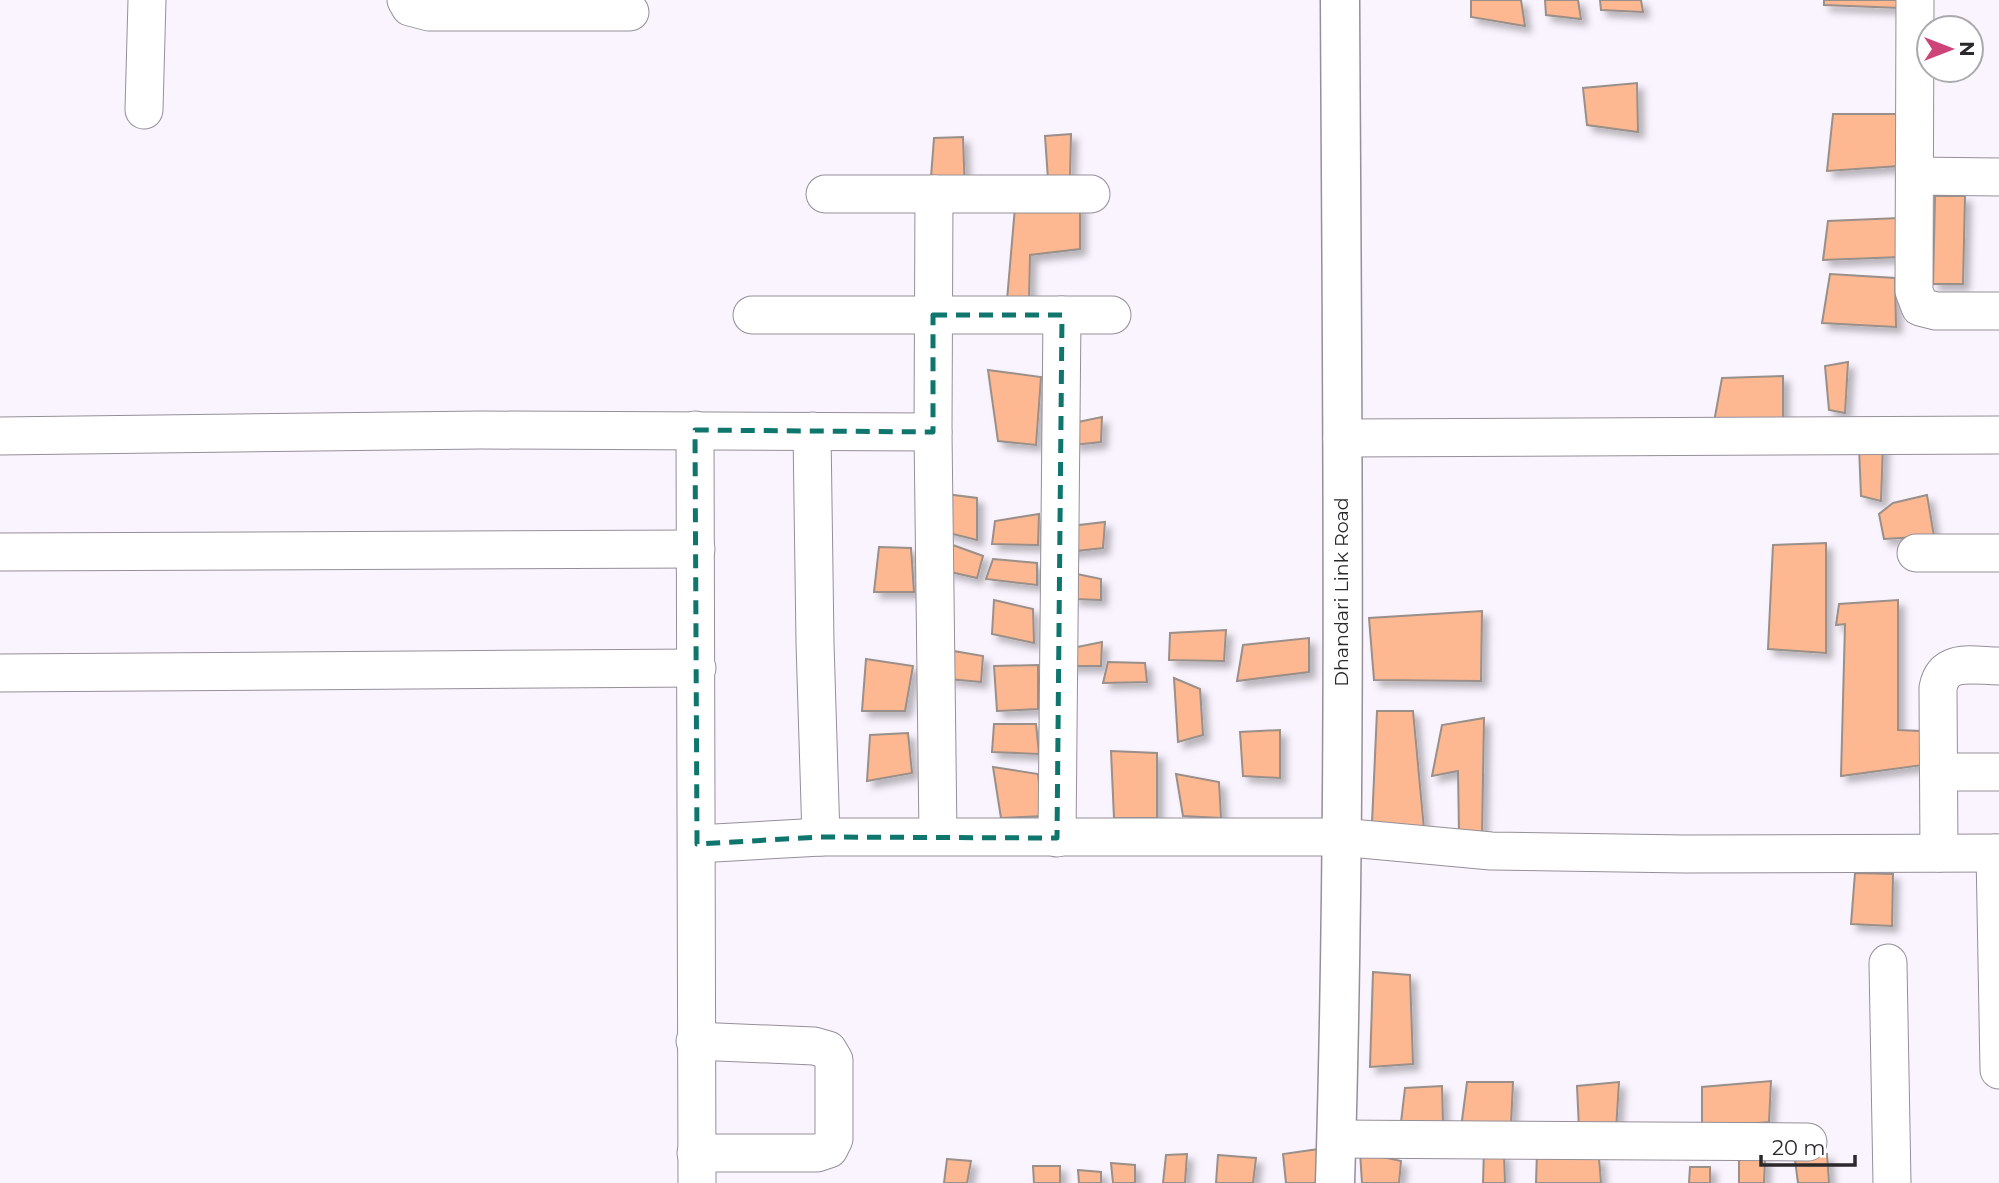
<svg xmlns="http://www.w3.org/2000/svg" width="1999" height="1183" font-family="Montserrat,sans-serif">
  <defs>
    <filter id="shadow"><feDropShadow dx="6" dy="6" stdDeviation="3.5" flood-color="#0004"/></filter>
  </defs>
  <rect width="100%" height="100%" fill="#faf4fe"/>
  <g fill="#fdb891" stroke="#9a8f89" stroke-width="2" filter="url(#shadow)">
    <path d="M1471 0H1521L1525 26 1471 17Z"/>
    <path d="M1545 0H1578L1581 19 1546 15Z"/>
    <path d="M1600 0H1641L1643 12 1601 10Z"/>
    <path d="M1824 0H1899L1900 8 1824 5Z"/>
    <path d="M1637 83 1638 132 1587 125 1583 88Z"/>
    <path d="M1833 114H1899V166L1827 171Z"/>
    <path d="M1071 134 1070 176 1048 179 1045 136Z"/>
    <path d="M963 137 965 194 931 177 934 138Z"/>
    <path d="M1935 196H1965L1963 284H1933Z"/>
    <path d="M1080 204V249L1030 255 1029 301 1007 300 1015 207Z"/>
    <path d="M1899 218 1900 257 1823 260 1828 221Z"/>
    <path d="M1830 274 1895 278 1896 327 1822 323Z"/>
    <path d="M1848 362 1845 413 1829 410 1825 366Z"/>
    <path d="M988 370 1041 377 1036 445 998 441Z"/>
    <path d="M1783 376V418L1714 422 1722 378Z"/>
    <path d="M1102 417 1101 442 1073 445V423Z"/>
    <path d="M1883 444 1881 501 1861 496 1859 447Z"/>
    <path d="M946 494 977 498V540L945 532Z"/>
    <path d="M1927 495 1934 536 1884 539 1879 514 1893 503Z"/>
    <path d="M1039 514 1038 545 992 544 995 521Z"/>
    <path d="M1105 522 1103 548 1067 552 1071 526Z"/>
    <path d="M1826 543V653L1768 649 1773 545Z"/>
    <path d="M950 544 983 556 977 578 946 571Z"/>
    <path d="M879 547 911 548 914 592H874Z"/>
    <path d="M993 559 1037 563V585L986 579Z"/>
    <path d="M1077 574 1101 579V600L1073 599Z"/>
    <path d="M994 600 1033 609 1034 643 992 634Z"/>
    <path d="M1898 600V730L1921 731 1923 765 1841 776 1845 624 1836 625 1839 604Z"/>
    <path d="M1482 611 1481 681 1374 680 1369 618Z"/>
    <path d="M1226 630 1224 661 1169 660 1170 633Z"/>
    <path d="M1309 638V672L1237 681 1243 645Z"/>
    <path d="M1102 642 1101 666H1068L1072 648Z"/>
    <path d="M948 650 983 656 981 682 949 679Z"/>
    <path d="M866 659 913 666 905 711H862Z"/>
    <path d="M1108 662 1145 663 1147 682 1103 683Z"/>
    <path d="M1038 665V709L997 711 994 666Z"/>
    <path d="M1174 678 1200 689 1203 735 1178 742Z"/>
    <path d="M1377 711H1413L1424 829 1372 823Z"/>
    <path d="M1484 718 1482 834H1459L1458 771 1432 776 1442 725Z"/>
    <path d="M994 724H1036L1039 754 992 752Z"/>
    <path d="M1280 730V778L1243 776 1240 732Z"/>
    <path d="M908 733 912 773 867 781 870 735Z"/>
    <path d="M1111 751 1157 753V818H1114Z"/>
    <path d="M993 767 1038 774 1043 816 1001 818Z"/>
    <path d="M1176 774 1219 782 1221 818 1183 816Z"/>
    <path d="M1855 873 1893 874 1892 926 1851 924Z"/>
    <path d="M1373 972 1410 975 1413 1064 1370 1067Z"/>
    <path d="M1771 1081 1769 1122 1702 1128V1087Z"/>
    <path d="M1467 1082H1513L1511 1124 1461 1128Z"/>
    <path d="M1619 1082 1616 1130 1579 1128 1577 1086Z"/>
    <path d="M1442 1086 1443 1123 1401 1122 1405 1088Z"/>
    <path d="M1319 1149 1321 1183H1286L1283 1154Z"/>
    <path d="M1484 1149 1504 1154 1505 1183H1483Z"/>
    <path d="M1360 1152 1401 1161 1399 1183H1362Z"/>
    <path d="M1537 1152 1599 1158 1601 1183H1536Z"/>
    <path d="M1187 1154 1185 1183H1163L1166 1155Z"/>
    <path d="M1827 1154 1829 1183H1798L1795 1160Z"/>
    <path d="M1218 1155 1256 1158 1253 1183H1216Z"/>
    <path d="M1739 1158H1765L1764 1183H1739Z"/>
    <path d="M947 1159 971 1161 967 1183H944Z"/>
    <path d="M1111 1163 1135 1165V1183H1113Z"/>
    <path d="M1033 1166H1060V1183H1034Z"/>
    <path d="M1690 1167H1710V1183H1689Z"/>
    <path d="M1078 1170 1101 1172V1183H1079Z"/>
  </g>
  <g fill="none" stroke-linecap="round" stroke-linejoin="round">
    <defs>
      <g id="minor">
        <path d="M406 0 410 7 429 12H630"/>
        <path d="M1915 0 1914 291 1920 307 1936 311H1999"/>
        <path d="M144 110 147 0"/>
        <path d="M1915 176 1999 177"/>
        <path d="M825 194H1091"/>
        <path d="M934 194 933 432 938 836"/>
        <path d="M752 315H1112"/>
        <path d="M695 430 697 1183"/>
        <path d="M812 431 815 643 821 837"/>
        <path d="M0 436 481 430 933 432"/>
        <path d="M1342 438 1999 435"/>
        <path d="M0 552 696 549"/>
        <path d="M1916 553H1999"/>
        <path d="M0 673 697 668"/>
        <path d="M1939 772H1999"/>
        <path d="M1057 838 1062 315"/>
        <path d="M697 844 821 837H1340L1491 851 1685 854 1999 853"/>
        <path d="M1939 853 1938 688C1944 657 1974 666 1999 666"/>
        <path d="M1995 853 1999 1070"/>
        <path d="M1888 963 1892 1183"/>
        <path d="M695 1041 814 1046 828 1050 834 1060V1139L829 1149 817 1153H696"/>
        <path d="M1337 1139 1808 1142"/>
      </g>
      <path id="tertiary" d="M1335 1183C1347 789 1342 394 1340 0"/>
    </defs>
    <use href="#minor" stroke="#958f98" stroke-width="39"/>
    <use href="#tertiary" stroke="#958f98" stroke-width="41"/>
    <use href="#minor" stroke="#fff" stroke-width="37"/>
    <use href="#tertiary" stroke="#fff" stroke-width="38"/>
  </g>
  <path fill="none" stroke="#0f766e" stroke-width="5" stroke-dasharray="14 9" stroke-linejoin="round" d="M933 315H1062L1057 838 821 837 697 844 695 430 933 432Z"/>
  <g text-anchor="middle" dominant-baseline="central" stroke-width="7" stroke-linejoin="round" paint-order="stroke">
    <g font-size="19" fill="#2b292c" stroke="#fff">
      <text transform="translate(1341 592) rotate(-90)">Dhandari Link Road</text>
    </g>
  </g>
  <g transform="translate(1950 49) rotate(90)"><circle r="33" fill="#ffffff" stroke="#aaa9ab" stroke-width="2"/>
  <path d="M0-5L12 26L0 18L-12 26Z" fill="#cf4478"/>
  <text y="-10" font-size="19" font-weight="bold" text-anchor="middle" fill="#2b292c">N</text>
  </g>
  <path d="M1761 1155v10h94v-10" fill="none" stroke="#2b292c" stroke-width="3.5"/>
  <text x="1772" y="1155" font-size="21" fill="#2b292c" stroke="#ffffff" stroke-width="5" paint-order="stroke">20 m</text>
</svg>
